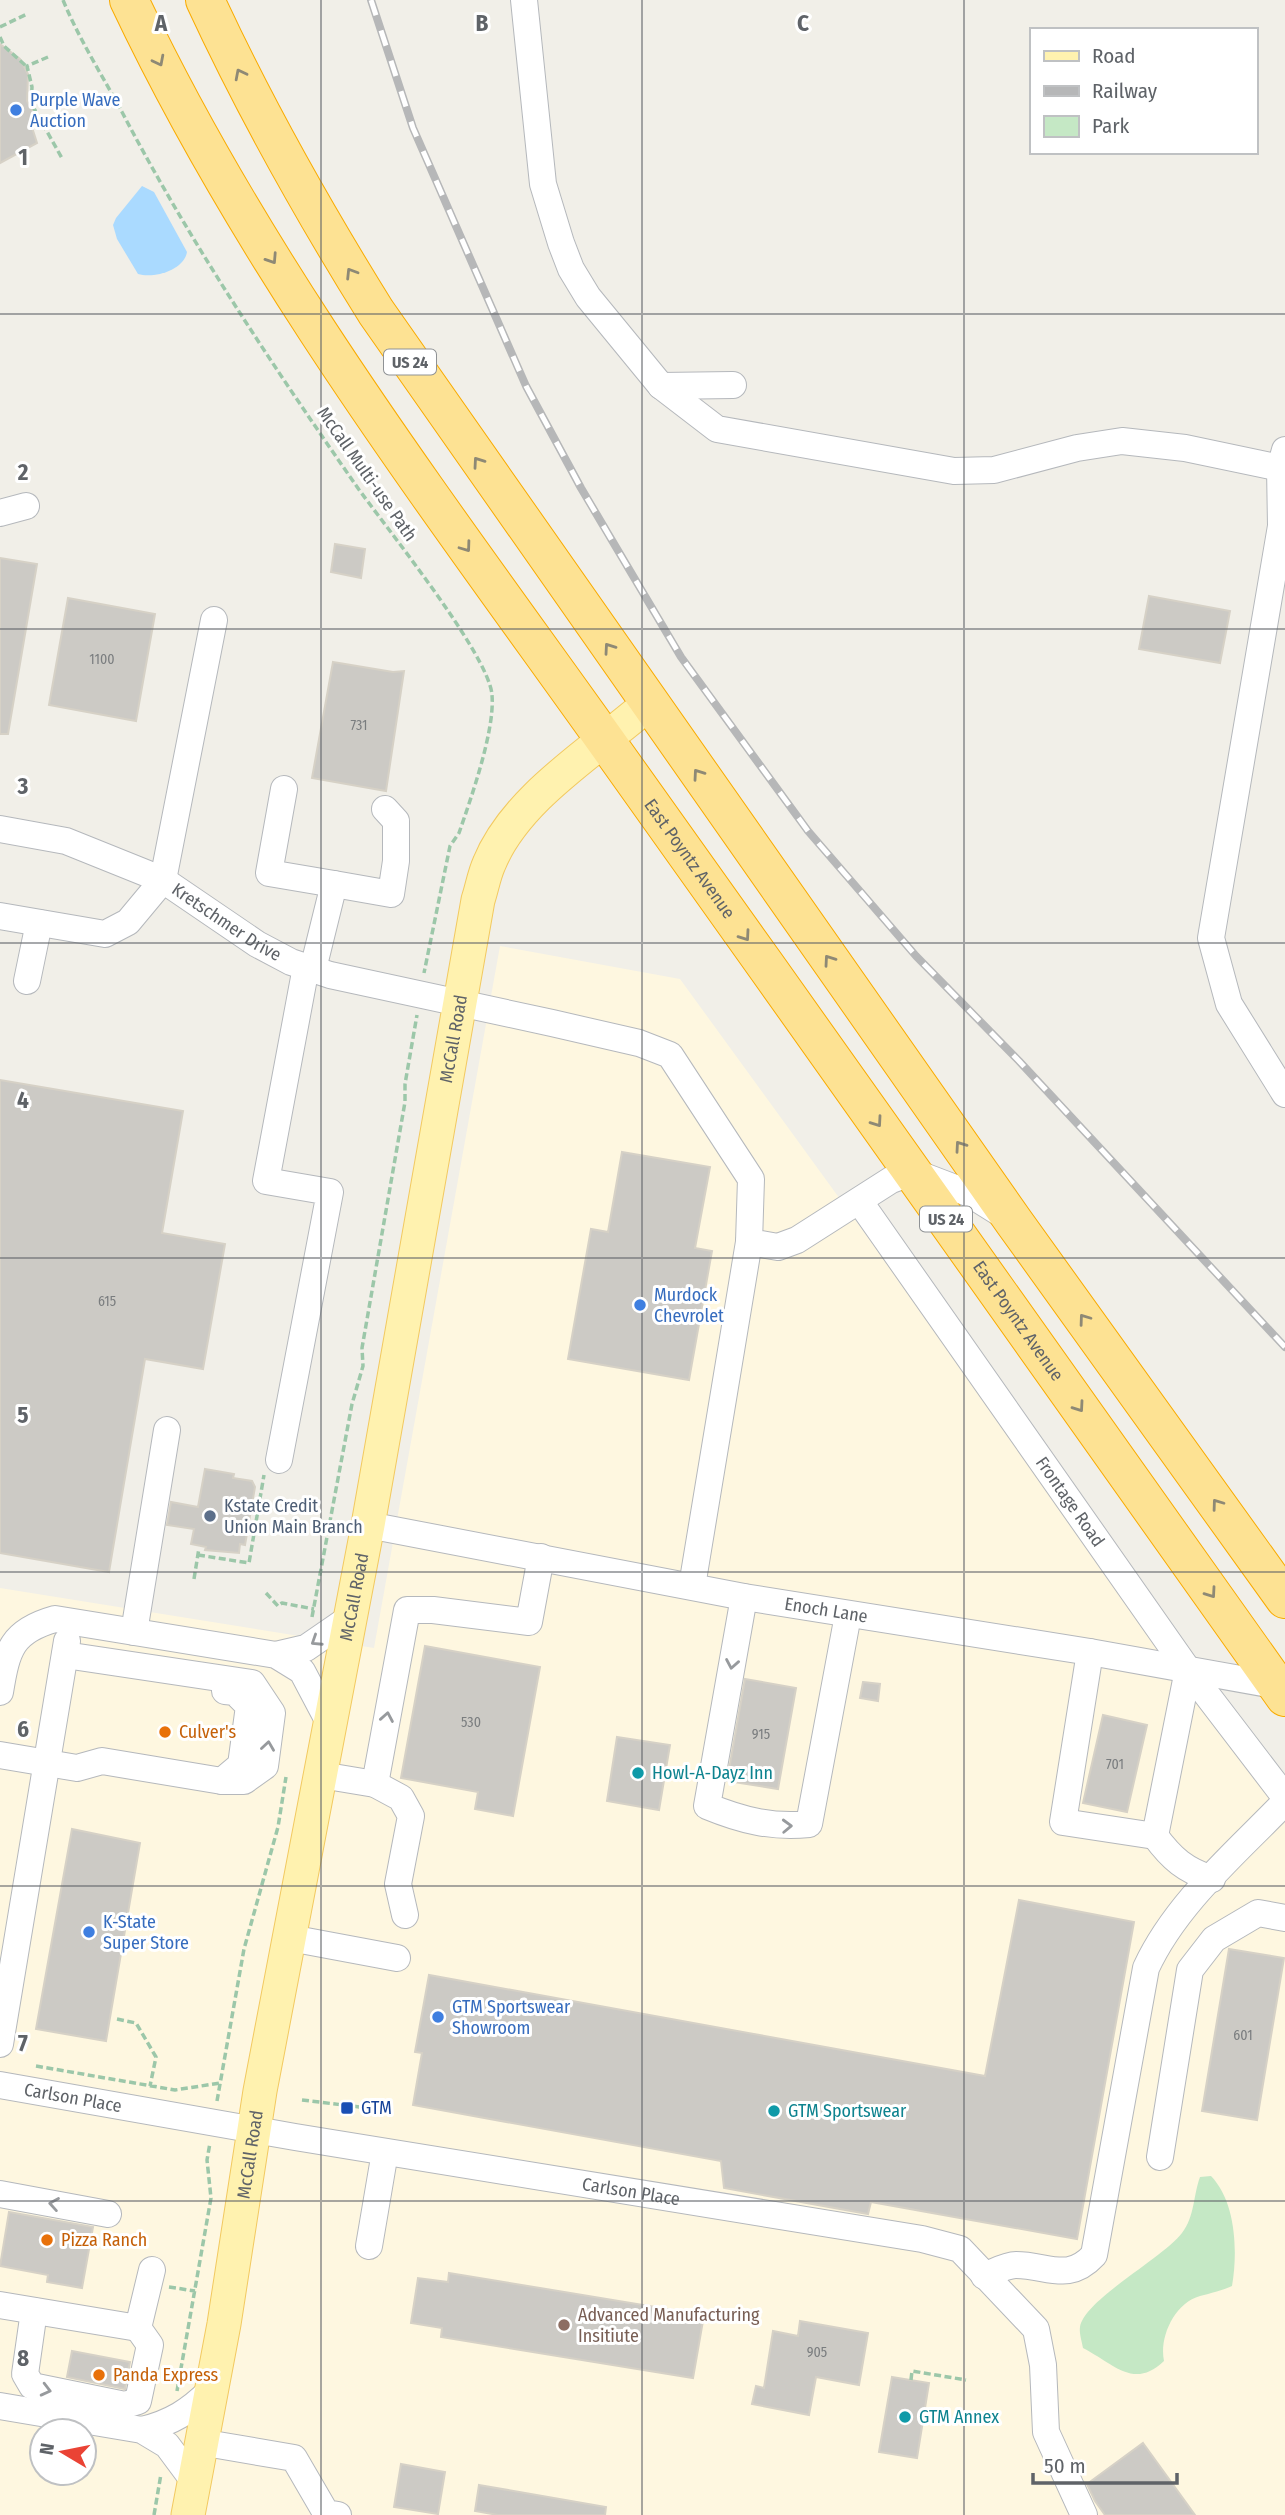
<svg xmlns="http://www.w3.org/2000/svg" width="1285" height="2515" font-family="'Fira Sans Condensed',sans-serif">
<rect width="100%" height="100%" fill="#f1efe8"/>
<path fill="#fef7e0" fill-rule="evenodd" d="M500 946 680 979 1285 1811V2515H0V1588L374 1648ZM42 2431H84V2473H42Z"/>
<path fill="#c5e8c5" d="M1211 2176C1236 2202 1238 2251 1232 2286 1221 2291 1211 2293 1200 2296 1174 2303 1159 2338 1164 2361 1134 2390 1114 2364 1083 2348 1082 2342 1079 2333 1080 2327 1084 2300 1163 2258 1182 2233 1195 2216 1193 2196 1200 2177Z"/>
<path fill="#aadaff" d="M142 186 154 192 187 252C184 270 154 279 138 274L117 239 113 225 116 218Z"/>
<path fill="#cccac5" stroke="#d6d1c6" stroke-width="2" d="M0 44 20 59 28 74 27 101 37 119 30 121 37 143 0 163Z
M335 544 365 549 361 578 331 572Z
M0 558 37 564 8 734H0Z
M1149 596 1230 611 1220 663 1139 649Z
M68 598 155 614 136 721 49 705Z
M333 662 393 672 404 671 386 791 312 778Z
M0 1080 183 1111 162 1233 225 1244 203 1369 145 1359 109 1572 0 1553Z
M622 1152 710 1167 695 1248 712 1251 689 1380 568 1359 591 1229 608 1232Z
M205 1469 234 1474 233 1478 252 1481 255 1487 245 1545 240 1544 239 1553 205 1550 206 1547 191 1544 194 1529 167 1525 171 1502 198 1507Z
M425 1646 540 1667 513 1816 475 1809 478 1792 401 1778Z
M745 1679 796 1688 778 1789 727 1781Z
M863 1682 880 1684 878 1701 860 1698Z
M1103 1715 1147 1725 1127 1812 1083 1803Z
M617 1737 670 1745 659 1810 607 1801Z
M72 1829 140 1843 106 2041 36 2029Z
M1019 1900 1134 1922 1077 2239 871 2202 868 2214 724 2188 721 2161 413 2105 422 2053 415 2052 429 1975 985 2076Z
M1229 1949 1284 1958 1257 2120 1202 2111Z
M9 2212 93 2227 82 2288 47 2282 48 2275 0 2266Z
M449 2273 704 2315 693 2378 441 2337 442 2328 411 2323 418 2278 448 2282Z
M800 2321 868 2333 859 2385 816 2377 809 2415 752 2404 756 2386 764 2388 773 2331 798 2336Z
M72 2351 130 2362 125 2389 67 2377Z
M892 2377 929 2383 917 2458 879 2452Z
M1143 2443 1195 2515H1105L1095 2501 1087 2484Z
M401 2464 445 2472 438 2514 394 2507Z
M479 2485 606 2507 605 2515H498L475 2511Z"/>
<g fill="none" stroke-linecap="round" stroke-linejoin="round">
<defs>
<g id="minor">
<path d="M524 0 543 184 561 243 571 269 588 297 661 386 733 385"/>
<path d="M661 386 717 429 954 471 994 470 1077 448 1122 441 1185 448 1285 469"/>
<path d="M1285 450 1280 468 1281 526 1211 938 1229 1004 1285 1094"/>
<path d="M0 513 26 506"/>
<path d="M284 789 269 873 334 884 313 969"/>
<path id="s1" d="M0 829 66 841 163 880 257 944 291 962 330 975 552 1023 639 1043 670 1055 751 1179 749 1242 692 1586"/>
<path d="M334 884 391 894 396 861V821L385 809"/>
<path d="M0 916 105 934 128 922 163 880 214 620"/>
<path d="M27 981 39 923"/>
<path id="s2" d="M860 1202 1188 1670 1285 1797"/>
<path d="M749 1242 778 1247 797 1240 891 1180 913 1172 968 1193 1000 1213"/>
<path d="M279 1460 330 1192 266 1181 306 967"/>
<path id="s3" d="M368 1525 744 1597 1090 1652 1285 1687"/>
<path d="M744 1597 707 1806C741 1820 772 1828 809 1824L848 1615"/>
<path d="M134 1632 167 1430"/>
<path d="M1090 1652 1063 1822 1155 1836 1188 1670"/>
<path d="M276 1655 306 1648 351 1617"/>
<path d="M0 1692C7 1649 12 1631 55 1619L276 1655 302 1671 330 1724"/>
<path d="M0 1755 77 1768 102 1761 222 1781H244L265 1766 272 1713 252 1683 65 1655"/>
<path d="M321 1775 375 1784 401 1798 411 1816 398 1884 405 1915"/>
<path d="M222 1781 241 1765 249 1706 235 1692 225 1691"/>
<path d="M375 1784 407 1610H433L529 1622 541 1557"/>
<path d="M1155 1836C1172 1859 1185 1870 1212 1879"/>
<path d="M290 1938 397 1958"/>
<path d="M0 2044 67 1641"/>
<path id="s4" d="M0 2085 295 2137 922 2239 960 2249 1036 2329 1043 2365 1046 2432 1084 2515"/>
<path d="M1160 2157 1190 1970 1214 1939 1258 1913 1285 1918"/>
<path d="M0 2194 108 2214"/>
<path d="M369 2246 385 2152"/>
<path d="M984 2276C994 2272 1006 2265 1016 2265 1048 2265 1068 2283 1094 2255L1146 1968C1176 1903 1236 1853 1285 1802"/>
<path d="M0 2305 138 2328 152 2270"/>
<path d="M34 2311 25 2374 32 2386 125 2405 138 2401 150 2345 138 2328"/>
<path d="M0 2406 142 2430 167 2445 193 2480"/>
<path d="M142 2430C171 2423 190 2411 210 2391"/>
<path d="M200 2442 294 2458 326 2513 338 2515"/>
</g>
<g id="major">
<path id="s5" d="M188 2515 224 2324 260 2091 368 1525 478 900C482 888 484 875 489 864 516 797 596 750 648 704"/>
</g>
<g id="highway">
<path id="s6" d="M129 0C257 271 442 511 615 754 839 1068 1062 1383 1285 1697"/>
<path d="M205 0C255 108 313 211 376 312L1014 1222 1285 1599"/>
</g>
</defs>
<use href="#minor" stroke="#b5b8bc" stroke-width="28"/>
<use href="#major" stroke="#f2c960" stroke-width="35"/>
<use href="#highway" stroke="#f9ab00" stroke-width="40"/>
<path stroke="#9cc7a9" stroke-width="3.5" stroke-dasharray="7 3.5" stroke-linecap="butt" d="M63 0C79 39 102 75 122 112 190 242 271 363 355 484 383 524 489 654 492 695 495 731 471 798 459 833L450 846 424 973
M0 27 27 14
M0 37 4 46 26 66
M48 57 27 66 32 87 31 103 63 160
M198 1555 249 1563 264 1475
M194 1579 199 1548
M266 1593 278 1606 282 1603 314 1609
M312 1617 352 1404 363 1366 362 1348 405 1102V1084L417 1015
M117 2019 136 2023 156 2057 150 2086
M36 2066 175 2090 220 2083
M302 2100 368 2108
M217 2101 244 1949 278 1827 286 1777
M169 2287 195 2291
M911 2380 912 2371 966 2380
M177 2391 211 2198 207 2160 210 2143
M154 2515 161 2474"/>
<use href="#minor" stroke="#fff" stroke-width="26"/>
<use href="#major" stroke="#fff2af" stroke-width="33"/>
<use href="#highway" stroke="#fde293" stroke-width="38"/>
<defs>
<path id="rail" d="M371 0 413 128 526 386 581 488 681 657 808 831 916 956 1019 1061 1285 1347"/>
</defs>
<use href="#rail" stroke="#b6b7b8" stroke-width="8"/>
<use href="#rail" stroke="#fff" stroke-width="5" stroke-dasharray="16" stroke-linecap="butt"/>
</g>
<defs><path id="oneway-chevron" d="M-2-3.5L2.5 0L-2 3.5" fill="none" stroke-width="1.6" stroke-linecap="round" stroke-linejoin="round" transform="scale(1.75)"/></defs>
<g stroke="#8e8975">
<use href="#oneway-chevron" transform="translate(159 61) rotate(63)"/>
<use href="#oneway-chevron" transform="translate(240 74) rotate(-117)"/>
<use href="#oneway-chevron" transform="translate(272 259) rotate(57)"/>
<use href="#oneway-chevron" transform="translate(351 273) rotate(-122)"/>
<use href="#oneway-chevron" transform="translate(478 462) rotate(-125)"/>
<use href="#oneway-chevron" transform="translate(466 547) rotate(54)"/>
<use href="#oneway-chevron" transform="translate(609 648) rotate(-125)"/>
<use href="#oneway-chevron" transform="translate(698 774) rotate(-125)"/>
<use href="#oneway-chevron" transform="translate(745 936) rotate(55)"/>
<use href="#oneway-chevron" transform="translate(829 960) rotate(-125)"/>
<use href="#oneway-chevron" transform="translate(877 1122) rotate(55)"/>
<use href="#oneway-chevron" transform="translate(960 1146) rotate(-125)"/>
<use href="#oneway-chevron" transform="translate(1084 1319) rotate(-126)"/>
<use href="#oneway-chevron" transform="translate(1079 1407) rotate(55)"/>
<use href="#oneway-chevron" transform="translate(1217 1504) rotate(-126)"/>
<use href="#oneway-chevron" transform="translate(1211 1593) rotate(55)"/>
</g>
<g stroke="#979a9d">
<use href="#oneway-chevron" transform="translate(316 1641) rotate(147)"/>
<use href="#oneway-chevron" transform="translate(732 1664) rotate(100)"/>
<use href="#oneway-chevron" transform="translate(387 1717) rotate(-80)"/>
<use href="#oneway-chevron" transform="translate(268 1746) rotate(-82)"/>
<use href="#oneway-chevron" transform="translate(787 1826) rotate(-2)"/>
<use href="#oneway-chevron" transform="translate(54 2204) rotate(-170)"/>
<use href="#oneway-chevron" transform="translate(46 2390) rotate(14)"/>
</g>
<path fill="none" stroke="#5f6368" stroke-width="2" stroke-opacity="0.55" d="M321 0V2515M642 0V2515M964 0V2515M0 314H1285M0 629H1285M0 943H1285M0 1258H1285M0 1572H1285M0 1886H1285M0 2201H1285"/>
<g fill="#3f7fe0" stroke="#fff" stroke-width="2.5">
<circle cx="16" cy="110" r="7"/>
<circle cx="640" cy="1305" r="7"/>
<circle cx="89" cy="1932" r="7"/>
<circle cx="438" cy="2017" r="7"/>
</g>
<circle fill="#5c6f8a" stroke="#fff" stroke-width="2.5" cx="210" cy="1516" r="7"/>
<g fill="#e8710a" stroke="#fff" stroke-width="2.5">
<circle cx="165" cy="1732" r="7"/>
<circle cx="47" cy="2240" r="7"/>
<circle cx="99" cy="2375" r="7"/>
</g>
<g fill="#0f9aa8" stroke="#fff" stroke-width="2.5">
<circle cx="638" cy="1773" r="7"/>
<circle cx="774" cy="2111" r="7"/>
<circle cx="905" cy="2417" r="7"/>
</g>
<rect fill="#1a4fb4" stroke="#fff" stroke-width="2.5" x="340" y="2101" width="14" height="14" rx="3.5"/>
<circle fill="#8d6e63" stroke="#fff" stroke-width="2.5" cx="564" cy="2325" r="7"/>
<g text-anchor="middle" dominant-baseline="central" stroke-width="6" stroke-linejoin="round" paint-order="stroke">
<g font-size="14" fill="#7a7d7f">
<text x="102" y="659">1100</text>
<text x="359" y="725">731</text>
<text x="107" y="1301">615</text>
<text x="471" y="1722">530</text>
<text x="761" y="1734">915</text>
<text x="1115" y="1764">701</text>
<text x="1243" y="2035">601</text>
<text x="817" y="2352">905</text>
</g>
<g fill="#fff" stroke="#8f9295" stroke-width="2">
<rect x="384" y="349.5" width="52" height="25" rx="5"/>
<rect x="920" y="1206.5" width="52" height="25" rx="5"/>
</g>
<g font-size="16" font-weight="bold" fill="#5f6368">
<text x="410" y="362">US 24</text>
<text x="946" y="1219">US 24</text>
</g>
<g font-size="18" fill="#366cbe" stroke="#fff" text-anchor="start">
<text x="30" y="100">Purple Wave<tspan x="30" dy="21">Auction</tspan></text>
<text x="654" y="1295">Murdock<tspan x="654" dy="21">Chevrolet</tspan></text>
<text x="103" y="1922">K-State<tspan x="103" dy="21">Super Store</tspan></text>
<text x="452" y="2007">GTM Sportswear<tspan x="452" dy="21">Showroom</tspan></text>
</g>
<g font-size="18" fill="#5f6368" stroke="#fff">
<text transform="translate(367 474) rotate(55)">McCall Multi-use Path</text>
<text stroke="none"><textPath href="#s6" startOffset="1027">East Poyntz Avenue</textPath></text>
<text stroke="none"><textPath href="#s1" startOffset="248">Kretschmer Drive</textPath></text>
<text stroke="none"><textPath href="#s5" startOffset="1500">McCall Road</textPath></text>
<text stroke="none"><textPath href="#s6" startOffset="1594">East Poyntz Avenue</textPath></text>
<text stroke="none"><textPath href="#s2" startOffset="366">Frontage Road</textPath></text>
<text stroke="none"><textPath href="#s5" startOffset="933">McCall Road</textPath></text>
<text stroke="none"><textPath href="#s3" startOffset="466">Enoch Lane</textPath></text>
<text stroke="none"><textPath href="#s4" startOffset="74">Carlson Place</textPath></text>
<text stroke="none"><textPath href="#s5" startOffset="366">McCall Road</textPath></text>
<text stroke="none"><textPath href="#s4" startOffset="640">Carlson Place</textPath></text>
</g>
<g font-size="18" fill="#4e5e75" stroke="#fff" text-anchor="start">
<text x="224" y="1506">Kstate Credit<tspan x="224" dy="21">Union Main Branch</tspan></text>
</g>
<g font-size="18" fill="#c56008" stroke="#fff" text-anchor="start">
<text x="179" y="1732">Culver's</text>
<text x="61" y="2240">Pizza Ranch</text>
<text x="113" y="2375">Panda Express</text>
</g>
<g font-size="18" fill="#0d838f" stroke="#fff" text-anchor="start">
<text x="652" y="1773">Howl-A-Dayz Inn</text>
<text x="788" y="2111">GTM Sportswear</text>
<text x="919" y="2417">GTM Annex</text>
</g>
<g font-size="18" fill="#164399" stroke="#fff" text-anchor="start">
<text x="361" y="2108">GTM</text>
</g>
<g font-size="18" fill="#785e54" stroke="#fff" text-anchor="start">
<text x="578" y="2315">Advanced Manufacturing<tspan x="578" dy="21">Insitiute</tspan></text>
</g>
</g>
<g font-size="23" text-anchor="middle" font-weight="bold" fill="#5f6368" stroke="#fff" stroke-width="6" stroke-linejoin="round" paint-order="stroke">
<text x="161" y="31">A</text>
<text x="482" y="31">B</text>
<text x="803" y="31">C</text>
<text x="23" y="165">1</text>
<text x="23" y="480">2</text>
<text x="23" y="794">3</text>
<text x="23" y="1108">4</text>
<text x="23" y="1423">5</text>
<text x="23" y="1737">6</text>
<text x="23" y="2051">7</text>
<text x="23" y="2366">8</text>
</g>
<rect x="1030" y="28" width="228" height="126" fill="#ffffff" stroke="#bfc1c3" stroke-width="2"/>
<rect x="1044" y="51" width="35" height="10" fill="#fff2af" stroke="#bfc1c3" stroke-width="2"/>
<text x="1092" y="63" font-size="21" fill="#5f6368">Road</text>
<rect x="1044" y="86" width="35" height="10" fill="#b6b7b8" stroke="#bfc1c3" stroke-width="2"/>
<text x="1092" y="98" font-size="21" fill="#5f6368">Railway</text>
<rect x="1044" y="116" width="35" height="21" fill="#c5e8c5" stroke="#bfc1c3" stroke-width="2"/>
<text x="1092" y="133" font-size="21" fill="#5f6368">Park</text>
<g transform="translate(63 2452) rotate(280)"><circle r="33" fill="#ffffff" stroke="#bfc1c3" stroke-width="2"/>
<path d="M0-5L12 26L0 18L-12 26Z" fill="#ea4335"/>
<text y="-10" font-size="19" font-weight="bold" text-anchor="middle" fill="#5f6368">N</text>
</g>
<path d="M1033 2473v10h144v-10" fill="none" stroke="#5f6368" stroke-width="3.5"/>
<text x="1044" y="2473" font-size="21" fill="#5f6368" stroke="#ffffff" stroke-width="5" paint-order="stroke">50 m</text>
</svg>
